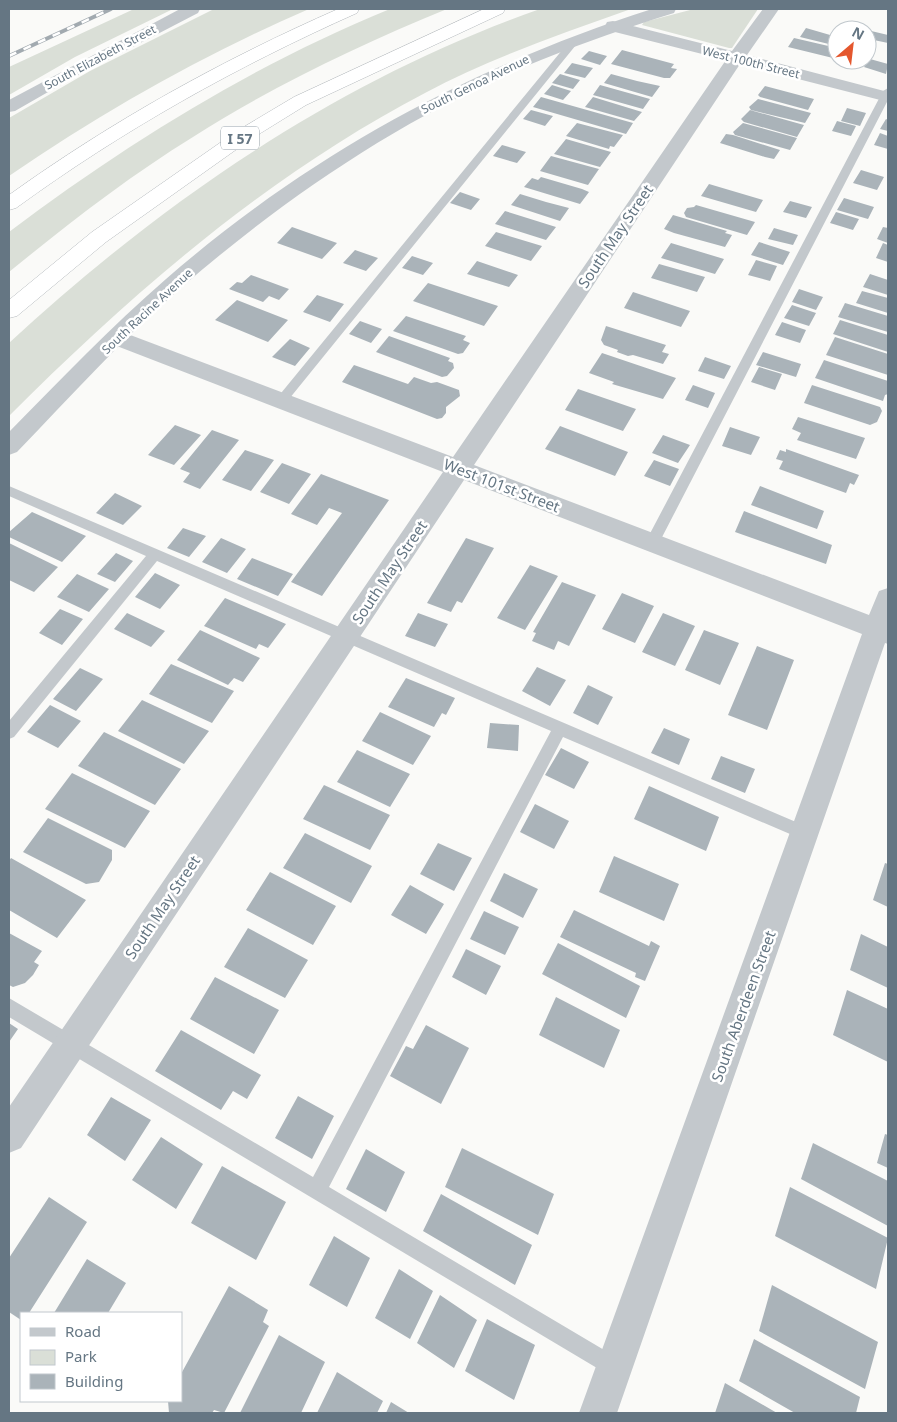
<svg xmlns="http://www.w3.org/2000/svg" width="897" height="1422" font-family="'Noto Sans',sans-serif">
<rect width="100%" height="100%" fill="#fafaf8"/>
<path fill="#dadfd7" d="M134 9H173L75 57 9 95V67Z
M214 9H309C203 55 104 111 9 176V118L90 71Z
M390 9H447C359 45 273 86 193 137 128 177 68 224 9 272V232C127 143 253 65 390 9Z
M540 9H631C561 34 490 58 425 93 268 175 133 292 9 416V343C165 199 339 80 540 9Z
M694 9H758L732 48H729L642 25 644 22Z"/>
<path fill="#aab3b9" d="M842 24 865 29V30H839Z
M806 28 837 37V46L800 37Z
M867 30 888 35V43L869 39 867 43Z
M794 38 837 48V59L788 47Z
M622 50 674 64 671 68 677 69 670 78H664L611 64Z
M589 51 607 56 600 65 581 59Z
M870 59 888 64 886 74 864 67Z
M572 63 593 68 585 78 564 73Z
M560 74 580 80 573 89 552 83Z
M611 74 637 81 660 86 652 97 604 83Z
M552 85 571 91 563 100 544 94Z
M600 85 650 99 643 109 593 95Z
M765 86 814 99 808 110 760 97 758 95Z
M541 97 633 123 626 134 533 107Z
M593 97 642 112 634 121 585 107Z
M758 99 811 113 805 123 751 110 749 107Z
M847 108 866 113 860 126 841 121Z
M531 110 553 116 545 126 523 119Z
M750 110 804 125 797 137 744 122 741 119Z
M886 119 888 120V131L880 129Z
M837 121 856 126 851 136 832 131Z
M577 123 623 135 614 147 610 146 609 149 566 136Z
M743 123 797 138 790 150 735 135 733 132Z
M880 133 888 136V149L874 145Z
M726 134 733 135 780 150 774 159 765 157 720 143Z
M566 139 611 152 600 167 554 154Z
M502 145 526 152 517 163 493 156Z
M551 156 599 169 588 185 540 171Z
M861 170 884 177 877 190 853 183Z
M541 177 582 189 589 192 580 204 524 187 532 178 538 180Z
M709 184 763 200 756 212 701 196Z
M460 192 480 199 471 210 450 203Z
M520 194 546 202 569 208 560 221 511 205Z
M844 198 874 207 868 219 837 210Z
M790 201 812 207 806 218 783 212Z
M696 205 755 222 747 235 686 217 684 213 687 208 694 207Z
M505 211 556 227 546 240 495 224Z
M836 212 859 219 853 230 830 223Z
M673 215 727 231 725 233 732 235 725 247 674 233 664 229Z
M292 227 337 243 322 259 277 243Z
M883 227 888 228V243L877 239Z
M774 228 798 235 793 245 768 239Z
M496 232 542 246 531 261 485 246Z
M759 242 790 252 783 265 751 255Z
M671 243 724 259 715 274 661 258Z
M883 243 888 245V262L876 258Z
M355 250 378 258 366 271 343 263Z
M412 256 433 263 423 275 402 268Z
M756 260 777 266 770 281 748 275Z
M477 261 518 275 509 287 467 274Z
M659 264 705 277 697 292 651 278Z
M870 274 888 280V295L863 287Z
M251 275 289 289 279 300 269 296 263 302 229 289 237 282 242 283Z
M428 283 498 306 484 326 413 301Z
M799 289 823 297 816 310 792 302Z
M862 291 888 298V313L856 303Z
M633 292 690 311 681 327 624 308Z
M317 295 344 304 330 322 303 312Z
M237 300 288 320 268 342 215 320Z
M845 303 888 316V332L838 317Z
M792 305 816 313 809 326 784 318Z
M406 316 466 336 463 340 470 343 463 353 458 354 393 331Z
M840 320 888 335V352L833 334Z
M360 321 382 329 371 343 349 334Z
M782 322 806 330 800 343 775 335Z
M606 326 666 345 662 352 669 354 663 364 633 355 628 356 617 352 618 350 604 345 601 340Z
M389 336 450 358 448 361 453 363 454 368 447 376 442 377 376 352Z
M835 337 888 354V375L826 355Z
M290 339 310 348 295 366 272 357Z
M763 352 801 364 796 377 756 365Z
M602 353 676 378 663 399 612 384 614 382 589 373Z
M705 357 731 366 724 379 698 371Z
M824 360 888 381V394L885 395 883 401 815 378Z
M354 365 408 384 414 377 431 383 437 382 459 390 460 396 446 407V413L442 418 437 419 342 382Z
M759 367 782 374 775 390 751 382Z
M693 385 715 393 708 408 685 400Z
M812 385 880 407 882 411 877 422 870 425 804 403Z
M578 389 636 409 623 431 565 410Z
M798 417 865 438 856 459 797 440 801 433 792 429Z
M175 425 201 435 174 465 148 455Z
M560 426 628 452 615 476 545 449Z
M730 427 760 437 751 455 722 446Z
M212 430 239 440 200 489 183 482 190 473 180 469Z
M663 435 690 445 678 463 652 453Z
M786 449 859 475 854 485 850 483 846 493 779 469 783 461 776 459 780 450 786 452Z
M245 450 274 460 251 491 222 480Z
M654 460 679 469 670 486 644 476Z
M282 463 311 474 289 504 260 492Z
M321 474 389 500 322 596 291 582 342 513 329 508 317 525 291 514Z
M760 486 824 511 817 529 751 505Z
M115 493 142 506 123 525 96 513Z
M744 511 832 545 826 564 735 532Z
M32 512 86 536 62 562 9 537V532Z
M183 528 206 536 189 557 167 548Z
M221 538 246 549 227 573 202 562Z
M466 538 494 548 462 603 457 601 451 612 427 603Z
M9 543 58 567 34 592 9 580Z
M116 553 133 561 115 582 97 574Z
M252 558 293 574 278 596 237 579Z
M530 565 558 576 525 630 497 618Z
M155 573 180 585 160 609 135 597Z
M77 574 109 589 89 612 57 597Z
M562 582 596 595 569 646 558 641 554 650 532 641 536 633 533 632Z
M622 593 654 606 635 643 602 629Z
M225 598 286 624 268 648 259 644 256 649 204 626Z
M60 609 83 619 62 645 39 633Z
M127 613 165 631 151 647 114 629Z
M418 613 448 624 435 647 405 636Z
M663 613 695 626 675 666 642 652Z
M200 630 260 658 243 682 234 678 228 685 177 660Z
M704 630 739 643 720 685 685 670Z
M757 646 794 660 767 730 728 715Z
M171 664 234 691 212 723 149 694Z
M537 667 566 680 550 706 522 691Z
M80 668 103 679 76 711 53 699Z
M406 678 455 698 446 715 442 713 434 727 388 707Z
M588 685 613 697 598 725 573 713Z
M142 700 209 731 184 764 118 731Z
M50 705 81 721 58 748 27 732Z
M380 712 431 736 413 765 362 741Z
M490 723 519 725 518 751 487 748Z
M664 728 690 739 679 765 651 753Z
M104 732 181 769 155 805 78 766Z
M561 748 589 762 574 789 545 775Z
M357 750 410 774 390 807 337 782Z
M721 756 755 769 745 793 711 779Z
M72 773 150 811 125 848 45 809Z
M324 785 390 815 370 850 303 819Z
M649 786 719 817 706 851 634 819Z
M535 804 569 821 554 849 520 832Z
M48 818 112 850V860L99 882 86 884 23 852Z
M305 833 372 866 351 903 283 868Z
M438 843 472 858 454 891 420 874Z
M614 856 679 884 664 921 599 892Z
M11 858 86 900 57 938 9 910V861Z
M885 863 888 864V907L873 900Z
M270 872 336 906 313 945 246 910Z
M504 873 538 889 523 918 490 901Z
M410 885 444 904 426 934 391 915Z
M574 910 649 946 651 941 660 946 645 981 635 977 636 973 560 937Z
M484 911 519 927 505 955 470 939Z
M248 928 308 960 285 998 224 967Z
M9 933 42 951 34 962 39 965 33 975 25 983 13 987 9 985Z
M861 934 888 947V988L850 970Z
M558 943 640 986 626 1018 542 974Z
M466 949 501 966 486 995 452 977Z
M215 977 279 1010 254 1054 190 1019Z
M847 990 888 1009V1062L833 1035Z
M556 997 620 1030 604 1068 539 1035Z
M9 1023 18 1029 9 1042Z
M426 1025 469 1048 441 1104 390 1076 406 1046 413 1049Z
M181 1030 261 1075 247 1099 233 1091 221 1110 155 1071Z
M298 1096 334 1116 312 1159 275 1138Z
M111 1097 151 1120 125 1161 87 1135Z
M885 1134 888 1135V1168L877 1163Z
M161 1137 203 1164 176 1209 132 1180Z
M813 1143 888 1181V1226L801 1179Z
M462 1148 554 1194 538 1235 445 1187Z
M366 1149 405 1172 386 1212 346 1189Z
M222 1166 286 1202 256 1260 191 1223Z
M790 1187 888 1238 876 1289 775 1236Z
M441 1194 532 1245 515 1285 423 1231Z
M49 1197 87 1222 29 1313H21V1320L9 1312V1258Z
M334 1236 370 1258 347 1307 309 1285Z
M87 1259 126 1283 108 1313H54Z
M399 1269 433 1291 410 1339 375 1318Z
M772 1285 878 1342 865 1389 759 1331Z
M229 1286 268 1310 263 1322 269 1326 224 1413 214 1410 212 1413H169L168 1401H181V1374Z
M440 1295 477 1320 454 1368 417 1343Z
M487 1319 535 1345 514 1400 465 1371Z
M279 1335 325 1362 301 1413H240Z
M754 1339 860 1397 856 1413H795L739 1381Z
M337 1372 383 1401 377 1413H317Z
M725 1383 777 1413H715Z
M391 1402 409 1413H386Z"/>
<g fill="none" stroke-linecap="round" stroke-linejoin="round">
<defs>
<path id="motorway" d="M338 9H359L357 13C236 67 123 130 16 208L9 210V195C112 121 222 60 338 9Z
M484 9H505L503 13 306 105 251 139 106 242 17 316 9 318V300L92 232 237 131 294 97Z"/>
</defs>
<use href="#motorway" stroke="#b4b9bd" stroke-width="1"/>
<path fill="#c3c8cc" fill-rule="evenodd" d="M572 38 580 40 285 404H277L275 401 277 398Z
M888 88V100L659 543 652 548 647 547 645 543 883 91Z
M9 486 810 828 812 833 810 838 804 840 563 737 329 1187 621 1360 624 1367 621 1374 614 1377 607 1374 9 1017V998L313 1177 551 731 157 561 14 737 9 739V721L146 556 9 496Z"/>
<path fill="#c3c8cc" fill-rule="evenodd" d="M763 9H779L747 55 888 92V102L740 64 474 465 869 615 879 591 888 588V644L885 643 617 1413H579L862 634 464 480 21 1148 9 1153V1107L443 472 109 343 106 338 109 333 117 331 125 333 453 457 726 60 607 30 605 26 607 22 613 21 732 51Z"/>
<path fill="#c3c8cc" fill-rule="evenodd" d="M180 9H200L198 13 69 80 15 111 9 112V100Z
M652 9H676L674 13C629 27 585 42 541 60 410 113 289 194 182 287 123 338 71 396 17 452L9 455V432C60 380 111 327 166 279 310 154 471 67 652 9Z"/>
<use href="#motorway" fill="#fff" fill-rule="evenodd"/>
<defs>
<path id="rail" d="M9 56 111 9"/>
</defs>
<use href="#rail" stroke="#a2aab0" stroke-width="4"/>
<use href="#rail" stroke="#fff" stroke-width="2.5" stroke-dasharray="8" stroke-linecap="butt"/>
</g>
<g text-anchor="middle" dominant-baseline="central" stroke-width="5" stroke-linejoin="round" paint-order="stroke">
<g font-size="12" fill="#657683" stroke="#fff">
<text transform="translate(100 57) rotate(-28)">South Elizabeth Street</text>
<text transform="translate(751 62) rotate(14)">West 100th Street</text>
<text transform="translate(475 84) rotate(-26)">South Genoa Avenue</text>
<text transform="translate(147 311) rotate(-43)">South Racine Avenue</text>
</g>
<rect fill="#fff" stroke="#939fa8" stroke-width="1" x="221" y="126.5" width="38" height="23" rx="4"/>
<g font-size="14" font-weight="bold" fill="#657683">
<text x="240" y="138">I 57</text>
</g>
<g font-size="15" fill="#657683" stroke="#fff">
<text transform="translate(615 236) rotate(-56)">South May Street</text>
<text transform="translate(502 485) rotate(21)">West 101st Street</text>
<text transform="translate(389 572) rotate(-56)">South May Street</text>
<text transform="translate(162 907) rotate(-56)">South May Street</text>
<text transform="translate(743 1006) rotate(-70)">South Aberdeen Street</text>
</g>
</g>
<rect width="897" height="1422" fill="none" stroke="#657683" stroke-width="20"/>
<rect x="20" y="1312" width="162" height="90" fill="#ffffff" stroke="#c1c8cd"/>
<rect x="30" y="1328" width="25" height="8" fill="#c3c8cc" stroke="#c1c8cd"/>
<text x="65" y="1337" font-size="15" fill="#657683">Road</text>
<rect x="30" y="1350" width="25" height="15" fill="#dadfd7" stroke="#c1c8cd"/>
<text x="65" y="1362" font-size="15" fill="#657683">Park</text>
<rect x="30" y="1374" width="25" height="15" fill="#aab3b9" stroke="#c1c8cd"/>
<text x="65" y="1387" font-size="15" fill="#657683">Building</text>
<g transform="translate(852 45) rotate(28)"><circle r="24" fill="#ffffff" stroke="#c1c8cd"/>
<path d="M0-4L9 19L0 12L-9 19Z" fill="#e4572e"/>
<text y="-8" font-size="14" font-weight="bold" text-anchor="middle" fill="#657683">N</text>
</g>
</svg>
